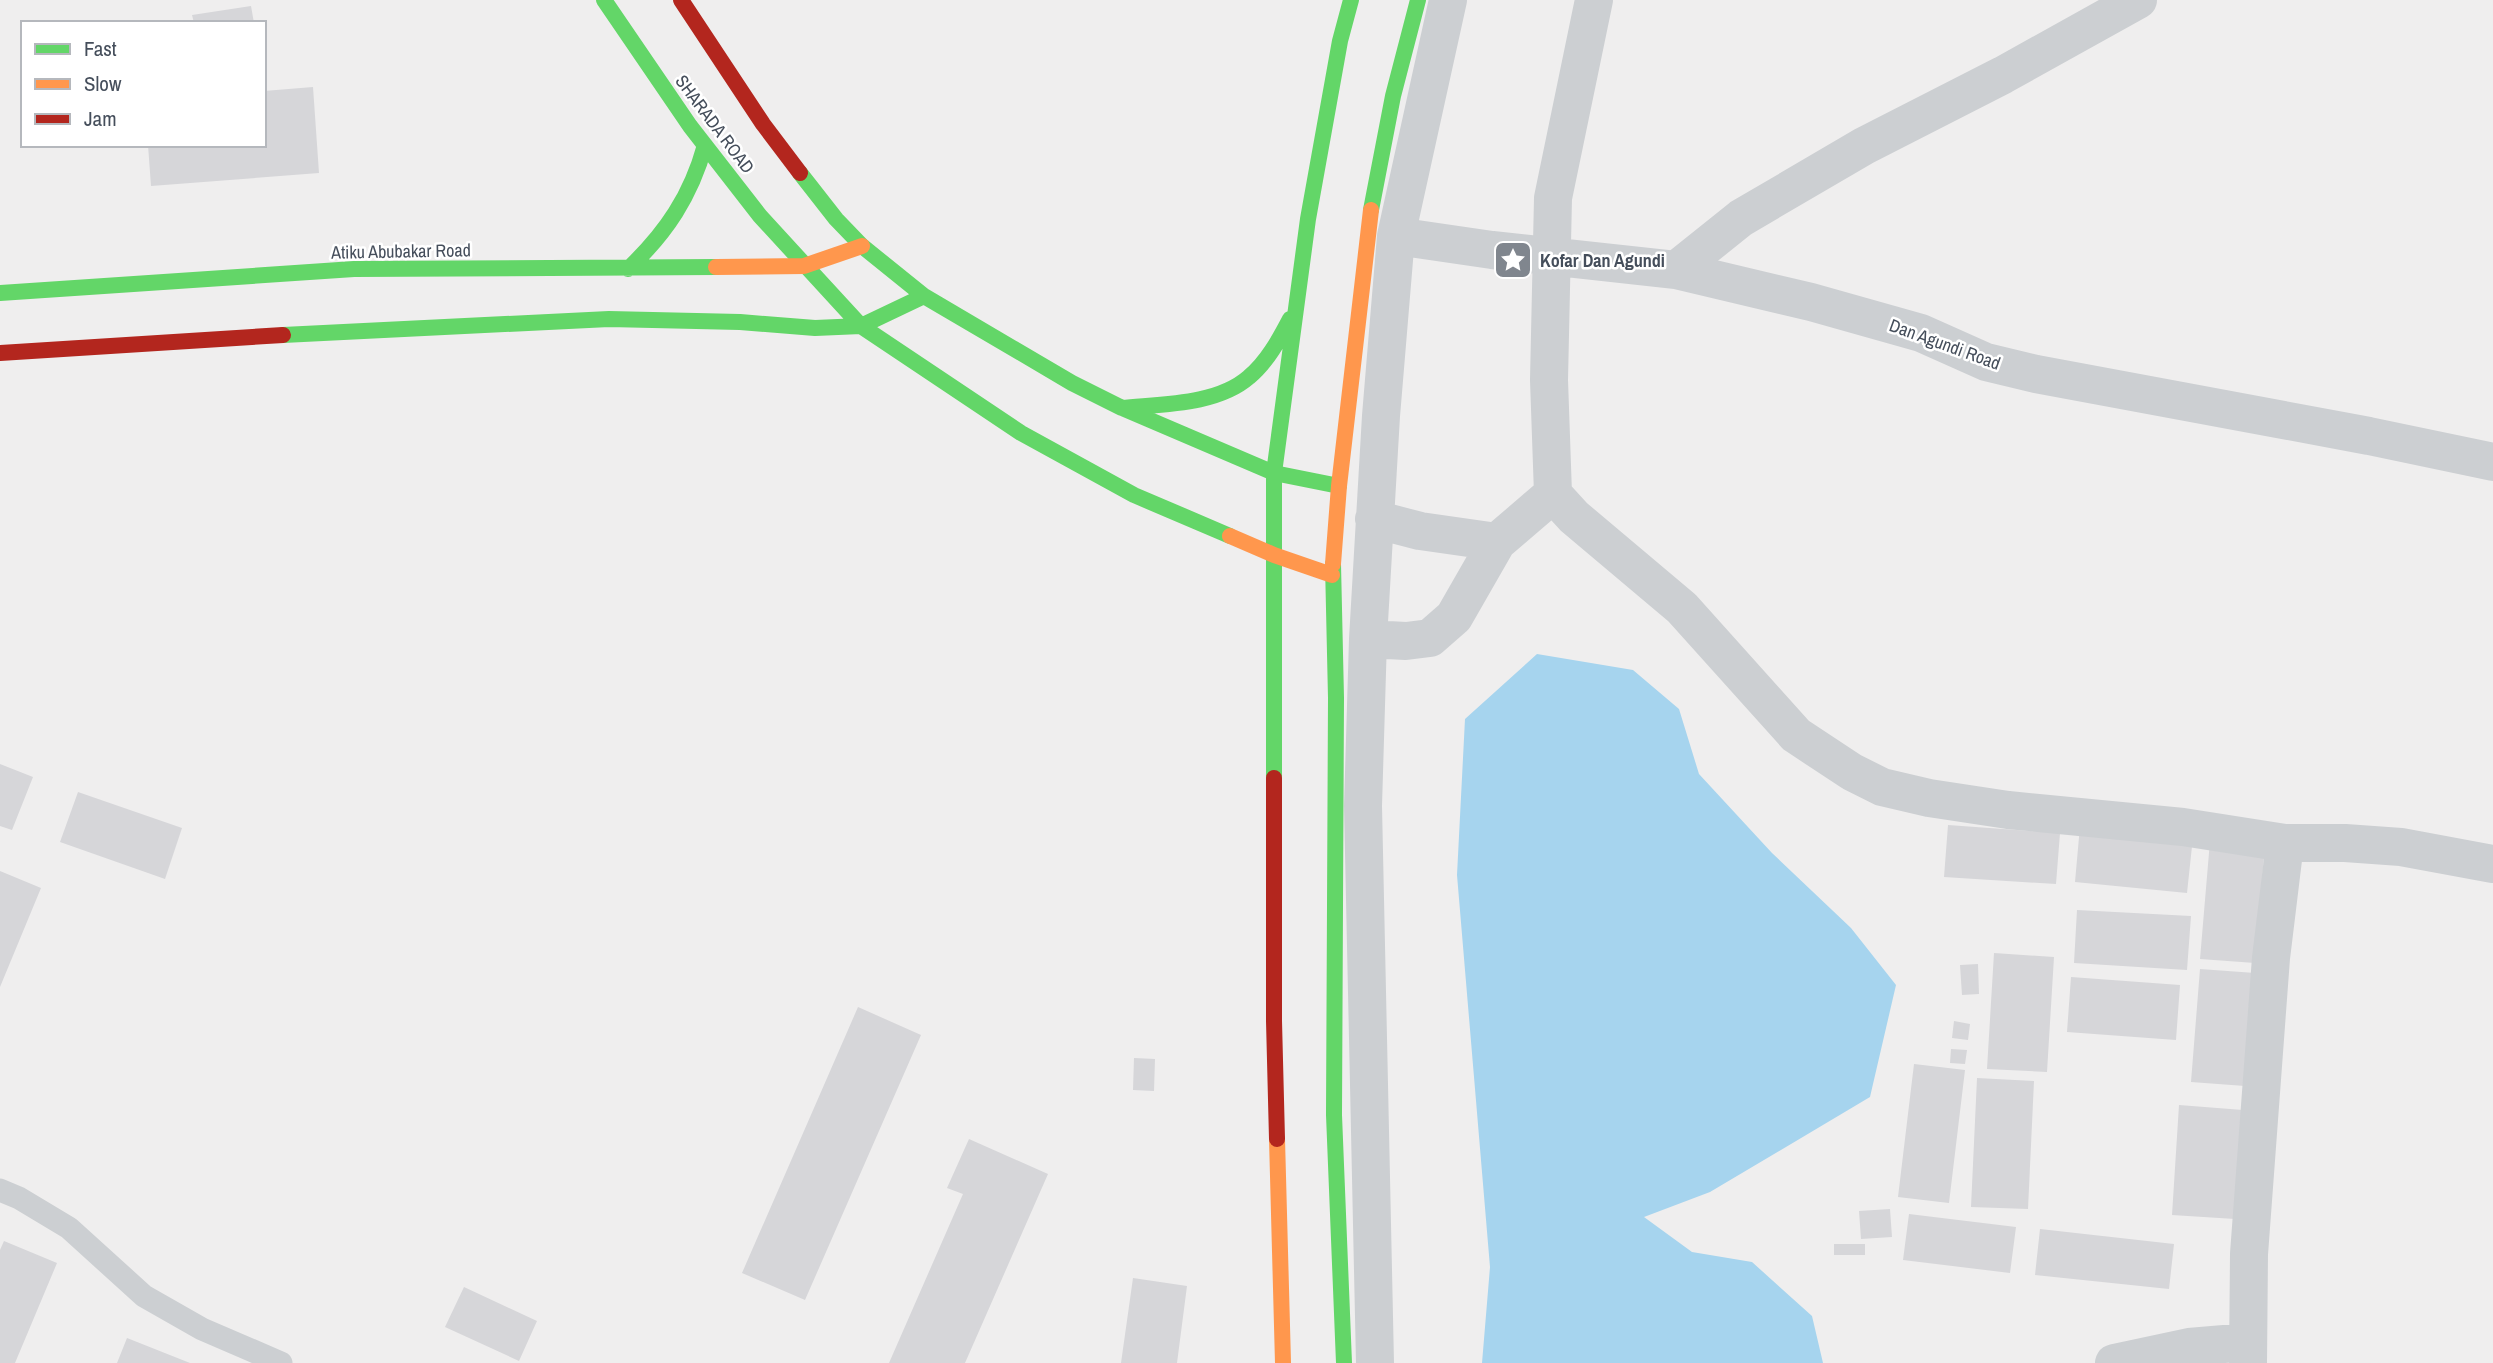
<svg xmlns="http://www.w3.org/2000/svg" width="2493" height="1363" font-family="'Archivo Narrow',sans-serif">
<rect width="100%" height="100%" fill="#efeeee"/>
<path fill="#a6d4ee" d="M1537 654 1633 670 1679 709 1699 774 1772 853 1851 928 1896 985 1870 1097 1710 1192 1644 1217 1692 1252 1752 1262 1812 1316 1823 1363H1482L1490 1267 1457 875 1465 719Z"/>
<path fill="#d6d6d9" d="M251 6 254 23H194L192 15Z
M313 87 319 173 151 186 148 145H264V91Z
M0 764 33 777 12 830 0 826Z
M78 792 182 828 165 879 60 842Z
M1948 825 2060 833 2056 884 1944 877Z
M2080 826 2193 837 2187 893 2075 882Z
M2210 841 2265 846 2255 963 2200 959Z
M0 871 41 888 0 987Z
M2077 910 2191 916 2187 970 2074 963Z
M1994 953 2054 957 2047 1072 1987 1069Z
M1978 964 1979 994 1962 995 1960 965Z
M2200 969 2255 973 2245 1086 2191 1082Z
M2071 977 2180 985 2176 1040 2067 1032Z
M858 1007 921 1035 805 1300 742 1273Z
M1954 1021 1970 1024 1968 1040 1952 1038Z
M1951 1049 1967 1050 1965 1064 1950 1063Z
M1134 1058 1155 1059 1154 1091 1133 1090Z
M1914 1064 1965 1070 1949 1203 1898 1197Z
M1977 1078 2034 1081 2028 1209 1971 1207Z
M2179 1105 2243 1110 2235 1219 2172 1215Z
M969 1139 1048 1174 965 1363H889L963 1194 947 1188Z
M1890 1209 1892 1237 1861 1239 1859 1211Z
M1909 1214 2016 1227 2010 1273 1903 1260Z
M2040 1229 2174 1244 2169 1289 2035 1275Z
M4 1241 57 1263 15 1363H0V1250Z
M1834 1244H1865V1255H1834Z
M1133 1278 1187 1286 1177 1363H1121Z
M464 1287 537 1321 519 1361 445 1327Z
M127 1338 190 1363H117Z"/>
<g fill="none" stroke-linecap="round" stroke-linejoin="round">
<path stroke="#cccfd2" stroke-width="23" d="M0 1190 19 1198 69 1228 144 1296 202 1329 281 1363"/>
<path stroke="#cccfd2" stroke-width="38" d="M1594 0 1553 198 1549 380 1553 494 1574 517 1682 608 1796 735 1852 772 1882 787 1929 798 2008 810 2183 827 2285 843H2345L2401 847 2493 864
M1396 236 1492 250 1676 270 1811 302 1921 333 1986 362 2036 374 2369 436 2493 462
M1676 270 1741 218 1864 146 2003 75 2138 0
M1374 519 1420 531 1497 542
M1368 639 1406 641 1430 638 1454 617 1497 542 1553 494
M1375 1363 1363 806 1368 639 1381 416 1396 236 1448 0
M2114 1363 2189 1347 2248 1342
M2248 1363 2249 1254 2271 958 2285 843"/>
<path stroke="#63d668" stroke-width="16" d="M604 0 690 126 760 216 861 326 1021 433 1134 495 1230 536
M800 173 836 219 862 246 924 296 1072 383 1122 408 1274 473 1339 486
M1371 210 1393 96 1418 0
M628 269C666 233 691 196 705 145
M0 293 354 269 716 267
M283 335 609 319 740 322 815 328 861 326 924 296
M1122 408C1162 404 1217 405 1249 377 1267 362 1279 340 1290 319
M1333 564 1336 698 1334 1115 1344 1363
M1274 778V473L1308 219 1340 41 1351 0"/>
<path stroke="#ff974d" stroke-width="16" d="M716 267 804 266 862 246
M1230 536 1274 555 1332 575
M1333 564 1339 486 1371 210
M1277 1139 1283 1363"/>
<path stroke="#b3261e" stroke-width="16" d="M681 0 763 124 800 173
M0 353 283 335
M1274 778V1021L1277 1139"/>
</g>
<defs>
<symbol id="sight-square" viewBox="-11 -11 22 22"><rect x="-9" y="-9" width="18" height="18" rx="4" fill="#80868e" stroke="#fff"/><path d="M0-6L1.8-2.2L6-1.7L2.9 1.2L3.7 5.4L0 3.3L-3.7 5.4L-2.9 1.2L-6-1.7L-1.8-2.2Z" fill="#fff"/></symbol>
</defs>
<g fill-rule="evenodd">
<use href="#sight-square" x="1491" y="238" width="44" height="44"/>
</g>
<g text-anchor="middle" dominant-baseline="central" stroke-width="5" stroke-linejoin="round" paint-order="stroke">
<g font-size="18" fill="#454e5b" stroke="#fff">
<text transform="translate(715 124) rotate(53)">SHARADA ROAD</text>
<text transform="translate(401 251) rotate(-1)">Atiku Abubakar Road</text>
<text transform="translate(1945 344) rotate(20)">Dan Agundi Road</text>
</g>
<g font-size="18" font-weight="bold" fill="#454e5b" stroke="#fff" text-anchor="start">
<text x="1540" y="260">Kofar Dan Agundi</text>
</g>
</g>
<rect x="21" y="21" width="245" height="126" fill="#ffffff" stroke="#b5b8bd" stroke-width="2"/>
<rect x="35" y="44" width="35" height="10" fill="#63d668" stroke="#b5b8bd" stroke-width="2"/>
<text x="84" y="56" font-size="21" fill="#454e5b">Fast</text>
<rect x="35" y="79" width="35" height="10" fill="#ff974d" stroke="#b5b8bd" stroke-width="2"/>
<text x="84" y="91" font-size="21" fill="#454e5b">Slow</text>
<rect x="35" y="114" width="35" height="10" fill="#b3261e" stroke="#b5b8bd" stroke-width="2"/>
<text x="84" y="126" font-size="21" fill="#454e5b">Jam</text>
</svg>
